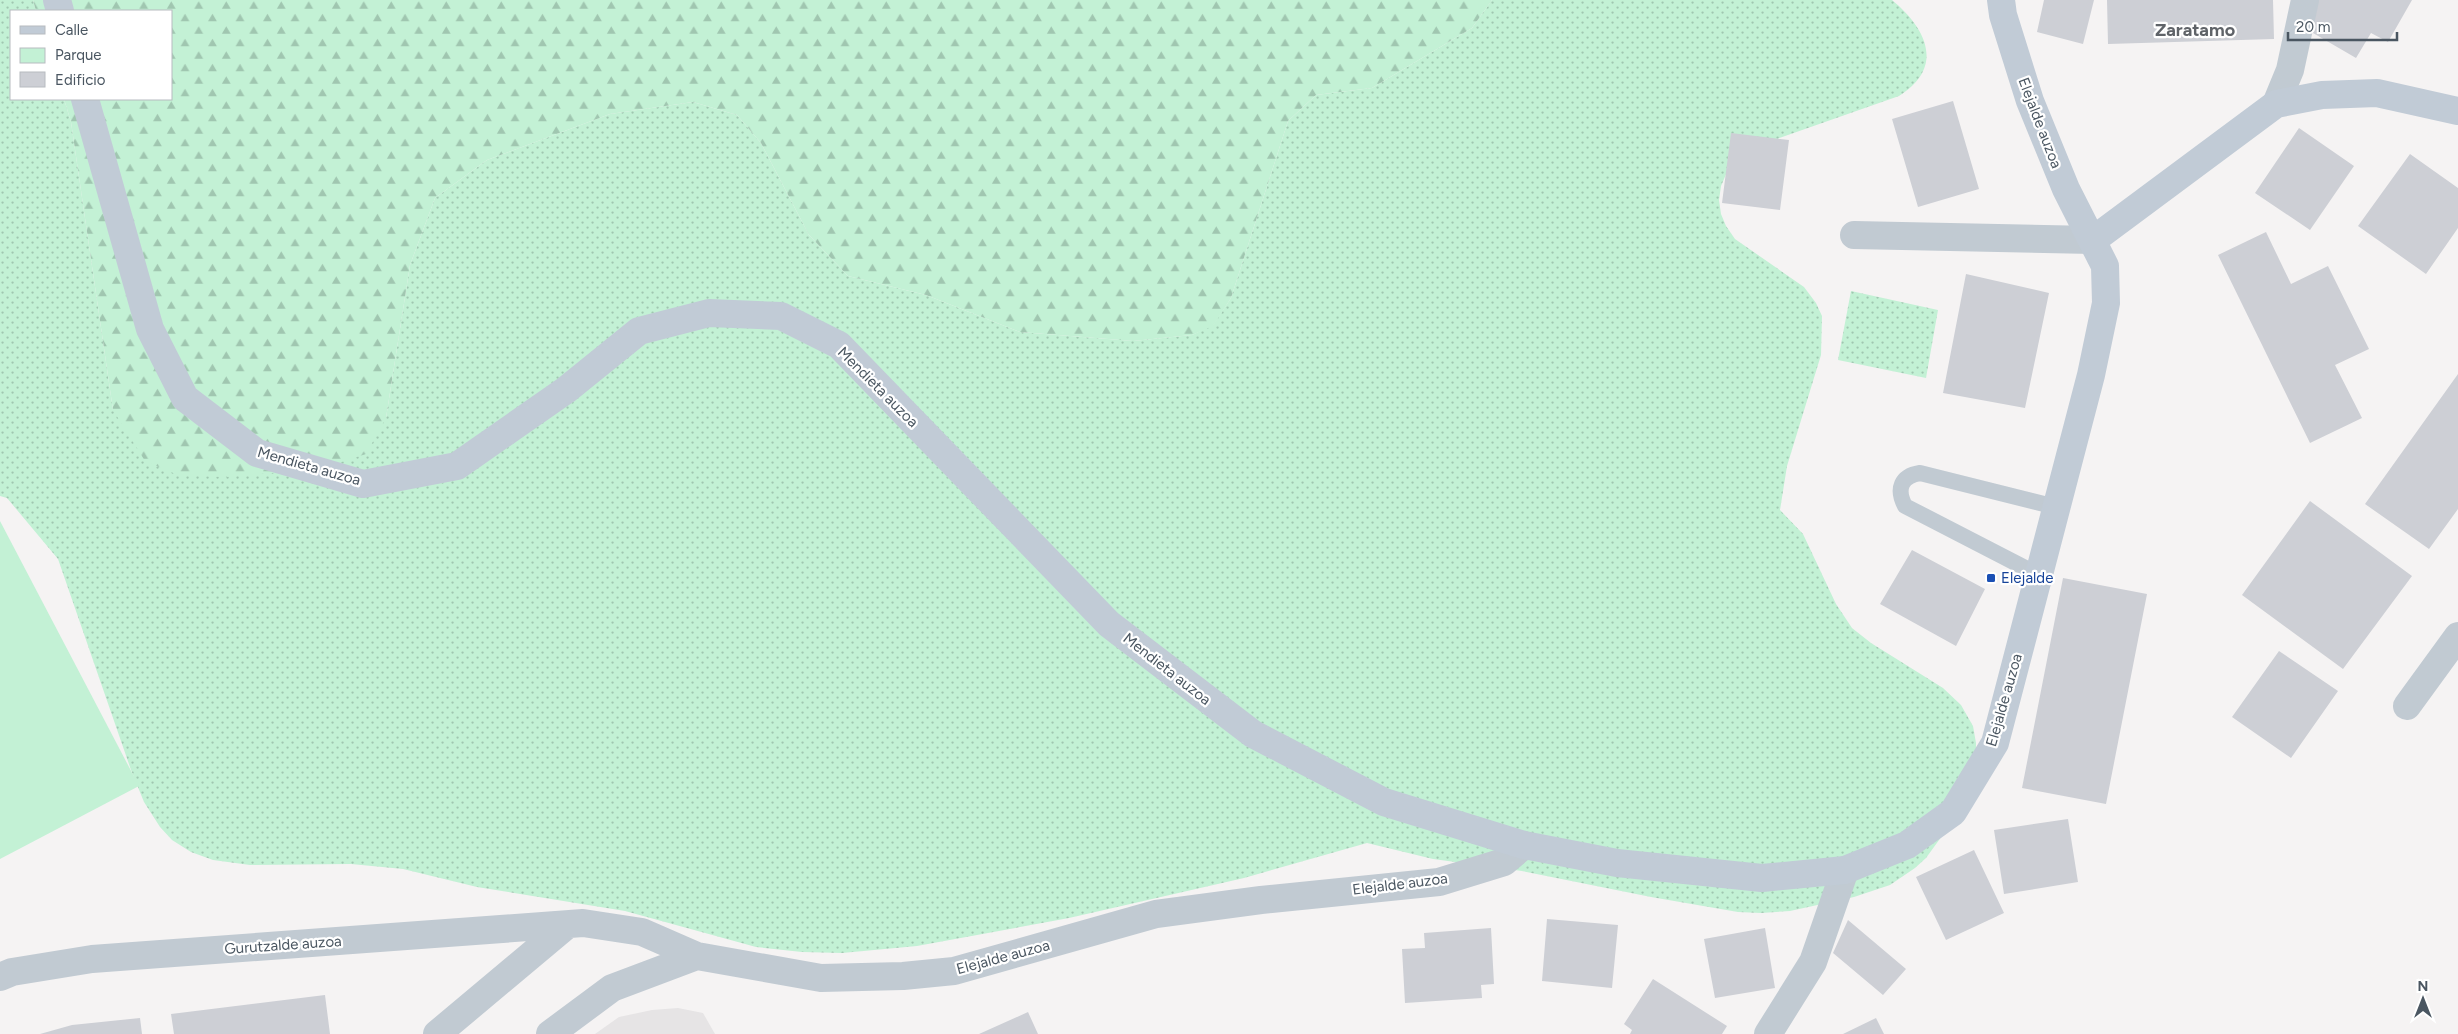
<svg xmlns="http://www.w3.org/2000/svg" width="2458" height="1034" font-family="Figtree,sans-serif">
<defs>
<pattern id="green-dots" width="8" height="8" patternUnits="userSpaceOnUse" patternTransform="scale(1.25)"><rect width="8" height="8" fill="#c3f1d5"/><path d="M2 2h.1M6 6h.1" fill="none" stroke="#a0c6b0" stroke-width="1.8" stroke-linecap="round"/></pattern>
<pattern id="forest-firs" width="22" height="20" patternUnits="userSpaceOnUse" patternTransform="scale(1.25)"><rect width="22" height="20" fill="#c3f1d5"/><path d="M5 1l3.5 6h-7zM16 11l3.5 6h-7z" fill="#a0c6b0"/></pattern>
</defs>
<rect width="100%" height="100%" fill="#f5f3f3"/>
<path fill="#e6e4e5" d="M678 1008 703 1013 715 1034H595L619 1017 652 1010Z"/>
<path fill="url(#green-dots)" d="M0 0H33L36 11H11V99H64L71 122 113 410 386 418 410 265 435 198 487 160 610 114 693 102 737 115 761 143 809 235 848 276 926 295 1020 332 1133 341 1192 335 1213 325 1231 298 1288 121 1316 95 1372 88 1472 28 1492 0H1892C1927 29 1945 67 1899 96L1757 146 1730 165 1721 186 1719 200 1721 214 1726 226 1735 239 1804 287 1816 303 1822 316 1821 355 1787 466 1780 510 1803 534 1836 604 1852 628 1871 643 1943 688 1961 705 1973 726 1976 743V759L1955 818 1926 858 1915 868 1890 885 1854 897 1790 911 1761 913 1738 912 1651 897 1522 871 1433 859 1367 843 1244 878 1069 918 917 946 842 953 802 952 756 947 625 911 477 887 403 869 351 864 250 865 213 860 191 852 172 840 160 827 144 802 131 770 58 559 7 498 0 496Z
M1851 291 1938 310 1926 378 1838 360Z"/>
<path fill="url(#forest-firs)" d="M33 0H1492L1472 28 1372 88 1316 95 1288 121 1231 298 1213 326 1192 335 1133 341 1020 332 926 295 848 276 809 235 761 143 737 115 693 102 610 114 487 160 435 198 410 265 386 418 366 454 319 469 225 477 178 475 145 461 113 410 71 122 64 99H171V11H36Z"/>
<path fill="#c3f1d5" d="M0 521 139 786 0 859Z"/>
<path fill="#cdcfd5" d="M2044 0H2094L2083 44 2037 32Z
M2107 0H2273L2274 39 2108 44Z
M2316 0H2412L2388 42 2371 33 2356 58 2301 26Z
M1953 101 1979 189 1918 207 1892 119Z
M2299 128 2354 166 2310 230 2255 193Z
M1731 133 1789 140 1780 210 1722 203Z
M2410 154 2458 188V228L2426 274 2358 226Z
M2266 232 2291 284 2328 266 2369 349 2335 365 2362 418 2310 443 2218 255Z
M1966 274 2049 293 2025 408 1943 393Z
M2458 374V509L2429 549 2365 504Z
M2310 501 2412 576 2343 669 2242 595Z
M1912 550 1985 589 1956 646 1880 604Z
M2063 578 2147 594 2106 804 2022 788Z
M2279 651 2338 691 2291 758 2232 717Z
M2068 819 2078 882 2004 894 1994 830Z
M1974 850 2004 913 1946 940 1916 877Z
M1547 919 1618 925 1612 988 1542 981Z
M1848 920 1906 969 1883 995 1833 953Z
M1491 928 1494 984 1481 985 1482 998 1405 1003 1402 949 1425 948 1424 933Z
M1765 928 1775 988 1715 998 1704 939Z
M1653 979 1727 1026 1722 1034H1630L1632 1030 1624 1024Z
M325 995 330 1034H174L171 1014Z
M1028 1012 1038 1034H979Z
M140 1018 142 1034H40L72 1025Z
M1876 1018 1884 1034H1843Z"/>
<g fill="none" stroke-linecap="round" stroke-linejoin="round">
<path stroke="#c1cad2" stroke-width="16" d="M2039 575 1905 506C1896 489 1901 476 1920 473L2056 507"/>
<path stroke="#c1cad2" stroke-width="28" d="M2276 104 2290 70 2305 0
M1854 235 2093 240
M2407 706 2458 636
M0 977 12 972 92 959 583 923 642 932 697 956 821 978 903 976 954 971 1156 914 1261 900 1439 882 1504 862 1524 845
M437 1034 567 925
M550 1034 612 988 697 956
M1768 1034 1813 962 1845 870"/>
<path stroke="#c1cbd6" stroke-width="28" d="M57 0 60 11
M85 99 150 329 185 398 257 453 363 484 457 466 566 390 639 331 709 313 781 316 839 345 1109 624 1253 734 1384 802 1524 845 1617 863 1762 878 1845 870 1907 845 1953 812 1995 743 2091 375 2106 303 2105 266 2066 189 2030 101 2003 15 2001 0
M2093 240 2276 104 2322 95 2377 93 2458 111"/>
</g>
<rect fill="#1a4fb4" stroke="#fff" stroke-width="2" x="1986" y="573" width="10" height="10" rx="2.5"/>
<g text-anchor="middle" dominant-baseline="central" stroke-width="4.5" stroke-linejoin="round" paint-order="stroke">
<g font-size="15" fill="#4a5661" stroke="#fff">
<text transform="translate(2040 123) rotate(69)">Elejalde auzoa</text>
<text transform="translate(878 387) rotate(45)">Mendieta auzoa</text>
<text transform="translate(309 466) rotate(16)">Mendieta auzoa</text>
<text transform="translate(1167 669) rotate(38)">Mendieta auzoa</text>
<text transform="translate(2004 700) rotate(-74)">Elejalde auzoa</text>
<text transform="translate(1400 884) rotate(-7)">Elejalde auzoa</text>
<text transform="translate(283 945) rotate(-4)">Gurutzalde auzoa</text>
<text transform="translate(1003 957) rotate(-15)">Elejalde auzoa</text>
</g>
<g font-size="15" fill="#164399" stroke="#fff" text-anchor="start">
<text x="2001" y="578">Elejalde</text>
</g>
<g font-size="18" font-weight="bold" fill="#5f6368" stroke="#fff">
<text x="2195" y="30">Zaratamo</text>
</g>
</g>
<rect x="10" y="10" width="162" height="90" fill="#ffffff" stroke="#b7bbc0"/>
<rect x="20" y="26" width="25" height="8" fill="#c1cbd6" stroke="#b7bbc0"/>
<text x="55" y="35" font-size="15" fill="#4a5661">Calle</text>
<rect x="20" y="48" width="25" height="15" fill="#c3f1d5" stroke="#b7bbc0"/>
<text x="55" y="60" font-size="15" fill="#4a5661">Parque</text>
<rect x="20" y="72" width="25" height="15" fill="#cdcfd5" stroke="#b7bbc0"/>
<text x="55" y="85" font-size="15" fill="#4a5661">Edificio</text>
<g transform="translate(2423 999)" stroke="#ffffff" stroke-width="4" paint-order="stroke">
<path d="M0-4L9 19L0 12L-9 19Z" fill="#4a5661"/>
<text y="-8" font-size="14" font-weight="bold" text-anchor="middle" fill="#4a5661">N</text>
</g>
<path d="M2288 32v8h109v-8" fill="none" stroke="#4a5661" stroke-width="2.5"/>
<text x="2296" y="32" font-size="15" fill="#4a5661" stroke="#ffffff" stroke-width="4" paint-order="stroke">20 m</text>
</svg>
